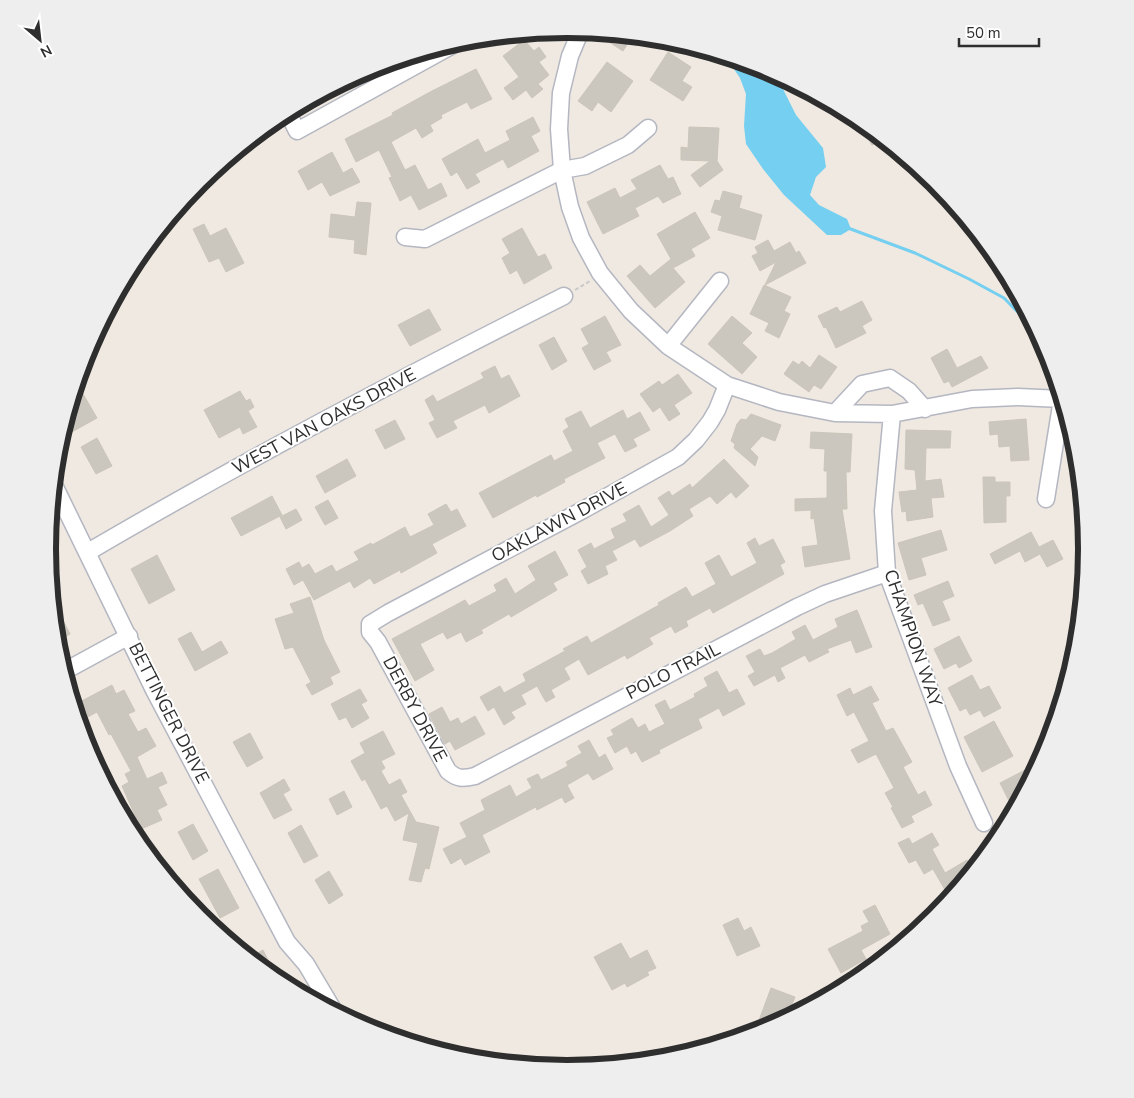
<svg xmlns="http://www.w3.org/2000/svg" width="1134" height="1098" font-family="'Nunito Sans',sans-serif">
<rect width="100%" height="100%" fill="#efe9e1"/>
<path fill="#75cff0" d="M725 56 766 68 775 73 796 115 823 148 826 167 816 177 810 195 819 205 847 219 851 229 841 235H827L784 195 763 169 746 144 744 126 746 94 740 78Z"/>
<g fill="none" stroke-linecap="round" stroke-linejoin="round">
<path stroke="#75cff0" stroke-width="3" d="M848 228 915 253 969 279 1004 298 1039 334"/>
</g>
<path fill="#cbc7bf" stroke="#cbc5ba" d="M611 33 633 35 623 51 606 40Z
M524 40 534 51 539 47 546 57 539 62 549 75 538 84 543 89 532 98 526 90 513 100 504 88 519 77 503 56Z
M668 52 691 67 682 81 692 87 683 101 650 80Z
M607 62 633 81 611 112 598 102 592 111 578 101Z
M476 69 492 99 471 109 467 102 441 115 442 118 430 125 433 131 422 138 416 128 391 142 405 170 415 165 428 190 441 183 447 196 419 210 411 195 400 201 389 178 392 177 379 150 356 162 345 139 393 115 392 113 430 92Z
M533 117 540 131 531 136 539 151 508 168 503 159 475 174 480 182 467 189 457 172 451 176 442 159 478 139 485 153 510 140 506 131Z
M689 127 719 128 717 161 723 170 700 187 691 175 710 161 681 160V147L688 148Z
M875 132 883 139 872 145 867 137Z
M332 152 343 173 352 168 360 182 330 196 322 182 308 190 298 171Z
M660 165 668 179 673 177 681 194 663 203 658 196 635 208 639 216 603 234 587 202 615 188 620 198 637 189 631 180Z
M723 191 742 196 739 208 762 215 755 240 718 230 722 216 711 212 715 200 720 201Z
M357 202 371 203 366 255 354 253 355 240 329 237 331 214 355 217Z
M695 212 710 238 691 249 695 256 673 268 685 282 655 308 627 276 640 265 650 276 671 259 657 234Z
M204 224 210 236 226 228 244 263 226 272 219 258 209 262 193 229Z
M522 228 538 257 545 254 552 268 524 284 517 270 510 274 502 258 510 253 502 239Z
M768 240 774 251 790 242 796 253 799 251 806 263 765 285 776 262 760 271 752 256 758 253 755 247Z
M764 285 791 297 784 311 790 314 779 338 765 331 769 323 750 314Z
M862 301 872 320 862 326 866 333 836 348 826 327 824 328 818 316 837 307 840 312Z
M429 309 441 330 410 346 398 325Z
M605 316 621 345 606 352 611 361 594 370 582 348 589 344 581 329Z
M732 316 752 333 742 343 757 357 742 374 708 344Z
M554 337 567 361 552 370 539 345Z
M947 349 957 368 981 356 988 368 952 387 949 381 944 383 931 358Z
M819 355 837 367 821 389 814 385 809 392 784 374 793 361 799 365 802 361 810 368Z
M495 366 501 379 509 375 520 396 489 413 485 405 453 421 457 428 437 438 429 423 435 420 425 400 433 395 437 402 484 378 481 373Z
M678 374 692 393 674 405 680 414 669 421 660 407 653 412 640 394 659 381 662 385Z
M79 387 97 418 70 433 64 423 74 390Z
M240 391 246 401 250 399 254 407 248 411 257 427 243 434 240 427 219 438 204 410Z
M623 410 627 419 640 412 650 430 633 439 637 446 625 452 615 434 597 443 605 458 564 479 565 482 537 497 536 495 493 518 479 493 551 455 554 461 573 451 563 431 569 427 565 419 581 411 590 428Z
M751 414 781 425 775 441 762 436 750 449 758 457 755 466 734 448 735 444 731 441 737 424 741 419 746 420Z
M1026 419 1029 460 1011 461 1010 446 999 447 998 434 990 435 989 422Z
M395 420 405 439 385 449 375 430Z
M906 430 951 431 950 448H926L925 481 941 479 944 497 931 498 933 517 907 521 906 511 902 512 899 492 917 490 915 470 905 469Z
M811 432 852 434 850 472H846L847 509H842L850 559 805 567 802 547 818 545 814 518 811 519V510L795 511V499L827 498V471H824L825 449 810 448Z
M97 438 112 466 96 474 81 447Z
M347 459 356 476 325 493 316 476Z
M724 459 749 486 736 498 731 492 717 504 710 496 689 509 693 516 670 531 640 547 635 539 612 551 617 560 605 566 608 574 588 584 581 571 587 567 578 550 591 543 594 549 615 538 611 529 627 521 623 514 639 505 651 527 669 515 658 498 669 491 672 496 690 484 692 488Z
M983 477H995V482H1010V496H1006V522L984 523Z
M272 496 282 515 241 536 231 518Z
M328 500 338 518 325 525 315 507Z
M446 504 451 512 457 509 466 526 432 544 437 553 401 573 400 570 374 584 370 578 354 588 350 581 314 600 303 580 294 585 286 569 299 562 302 568 309 564 315 574 332 565 336 572 359 560 354 552 371 543 372 545 405 527 410 537 434 525 428 514Z
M296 509 302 520 286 529 280 517Z
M941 530 947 550 921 558 926 575 909 580 898 543Z
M1031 532 1039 547 1053 540 1063 559 1047 567 1040 554 1025 562 1020 551 995 564 990 554Z
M755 538 759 546 773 539 785 562 780 565 784 574 713 613 710 608 686 621 688 626 675 633 671 626 649 638 653 644 627 659 625 655 588 675 579 659 564 668 570 679 551 690 555 697 546 702 537 686 521 695 526 704 511 712 515 718 504 725 494 707 488 711 480 697 500 686 504 693 526 681 523 674 565 651 563 649 587 636 591 643 659 605 658 603 686 587 692 597 716 584 705 563 719 555 731 577 757 563 747 543Z
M555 551 568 575 553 583 557 590 511 617 509 614 481 630 483 633 466 642 461 632 447 639 443 632 420 644 434 670 415 681 392 639 465 600 469 606 497 591 494 585 506 578 515 594 536 580 528 566Z
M157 555 175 590 149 604 131 569Z
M948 581 954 596 942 601 950 620 933 626 923 603 918 605 914 595Z
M310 597 324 640 340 672 330 677 333 684 312 695 306 685 311 682 293 647 285 649 275 619 294 613 290 604Z
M52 599 70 634 56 642Z
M857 610 872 647 856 653 851 640 827 649 829 652 809 662 805 655 780 668 785 678 778 682 775 675 754 686 748 676 755 672 746 656 760 649 764 656 772 653 796 639 792 632 805 625 813 640 838 627 835 619Z
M191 632 202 652 221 641 228 653 195 671 178 639Z
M959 636 972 661 959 668 956 663 944 669 934 649Z
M717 671 729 693 737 689 745 704 723 716 719 708 698 719 702 728 659 750 660 753 642 762 636 751 631 754 627 746 615 753 607 738 614 735 611 730 632 718 638 728 645 724 649 732 665 724 655 705 665 700 670 710 695 697 694 694 708 686 704 678Z
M972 675 980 690 989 686 1001 708 984 717 980 710 970 715 966 708 960 711 948 688Z
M112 685 116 694 124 690 135 711 128 714 138 732 146 728 156 746 137 757 147 779 162 772 167 783 158 787 167 805 157 810 162 820 141 829 122 786 129 782 125 774 131 771 111 734 109 735 97 712 82 720 74 705Z
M871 686 879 700 872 703 886 731 893 728 912 762 903 767 918 795 925 791 932 805 911 816 914 822 902 828 891 808 893 807 885 793 894 788 876 754 858 763 851 750 869 741 854 712 847 716 837 695 850 688 853 695Z
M360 689 367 701 361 704 369 718 352 728 346 717 339 720 331 704Z
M442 707 450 722 458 718 461 724 475 716 485 734 455 750 450 741 445 744 429 714Z
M994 721 1013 756 982 772 964 737Z
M383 731 395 754 381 761 385 768 381 771 389 785 400 779 407 792 401 795 416 822 439 827 429 869 425 868 421 882 409 880 418 843 403 840 409 813 395 821 387 806 381 809 365 779 362 781 351 761 365 753 360 743Z
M250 733 263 758 247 767 233 742Z
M589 740 599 758 605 754 613 769 593 780 588 773 567 785 574 798 565 803 562 797 537 810 536 807 482 835 490 852 465 865 461 858 451 864 443 849 467 837 460 823 485 810 481 800 510 785 516 797 532 788 527 779 538 774 541 780 568 766 566 762 582 753 578 746Z
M1025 770 1030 781 1014 811 1000 783Z
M284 779 290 790 283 794 292 810 274 819 260 793Z
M344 791 352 807 337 815 329 799Z
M193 824 208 851 193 860 178 832Z
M301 825 318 856 304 863 288 833Z
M932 833 939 845 932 849 945 873 967 860 973 871 960 886 958 882 945 890 933 869 924 874 916 860 909 863 898 843 909 838 912 844Z
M218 869 239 908 220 918 199 879Z
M329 871 343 895 329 904 315 880Z
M875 905 890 934 861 950 866 959 841 973 828 949 863 931 861 926 869 922 863 911Z
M738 918 744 931 751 927 760 946 737 956 723 925Z
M621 943 630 959 647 950 656 968 647 972 649 975 627 987 625 983 612 990 594 957Z
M263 950 273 970 267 973 249 958Z
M771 988 795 997 790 1009 799 1012 770 1027 758 1023Z"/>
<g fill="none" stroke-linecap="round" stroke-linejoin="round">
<defs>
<path id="minor" d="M581 30 570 56 561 93 559 129 562 170 570 207 581 238 600 273 631 311 668 346 727 385 779 402 835 413 892 414 972 399 1018 397 1062 399
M287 111 297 131 462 40
M405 237 425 239 562 170 585 166 628 145 648 128
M668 346 720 281
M727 385 717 410 710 422 696 440 678 457 583 510 388 613 370 624V632L378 642 448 771C457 779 463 779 475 776L797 607 825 594 887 573
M835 413 862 384 890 378 909 391 925 409
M892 414 883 511 887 573 958 766 984 823
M53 483 154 690 287 942 306 964 334 1011
M1046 499 1062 399
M88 552C243 461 403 377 564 296
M63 672 129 636"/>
</defs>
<use href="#minor" stroke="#b4b7c1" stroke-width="19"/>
<path stroke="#c9c9c9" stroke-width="2" stroke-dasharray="4 2.5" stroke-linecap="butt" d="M575 290 590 281"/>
<use href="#minor" stroke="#fff" stroke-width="16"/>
</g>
<g text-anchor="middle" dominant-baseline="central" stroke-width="4" stroke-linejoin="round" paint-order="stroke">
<g font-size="18" fill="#2e2e2e" stroke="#fff">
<text transform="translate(324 421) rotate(-28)">WEST VAN OAKS DRIVE</text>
<text transform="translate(559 522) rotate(-28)">OAKLAWN DRIVE</text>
<text transform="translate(913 638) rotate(71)">CHAMPION WAY</text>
<text transform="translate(673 671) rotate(-27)">POLO TRAIL</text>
<text transform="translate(415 709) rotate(62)">DERBY DRIVE</text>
<text transform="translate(169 713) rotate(63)">BETTINGER DRIVE</text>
</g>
</g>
<path d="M0 0H1134V1098H0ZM56 549a511 511 0 1 1 1022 0a511 511 0 1 1-1022 0Z" fill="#eee" fill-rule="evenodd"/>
<path fill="none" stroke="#2e2e2e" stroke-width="6" d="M56 549a511 511 0 1 1 1022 0a511 511 0 1 1-1022 0Z"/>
<g transform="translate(40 40) rotate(152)" stroke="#ffffff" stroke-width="4" paint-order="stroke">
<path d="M0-4L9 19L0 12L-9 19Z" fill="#2e2e2e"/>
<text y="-8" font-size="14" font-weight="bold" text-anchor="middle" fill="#2e2e2e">N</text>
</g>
<path d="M959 38v8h80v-8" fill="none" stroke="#2e2e2e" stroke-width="2.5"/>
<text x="966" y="38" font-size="15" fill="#2e2e2e" stroke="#ffffff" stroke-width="4" paint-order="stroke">50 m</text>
</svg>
